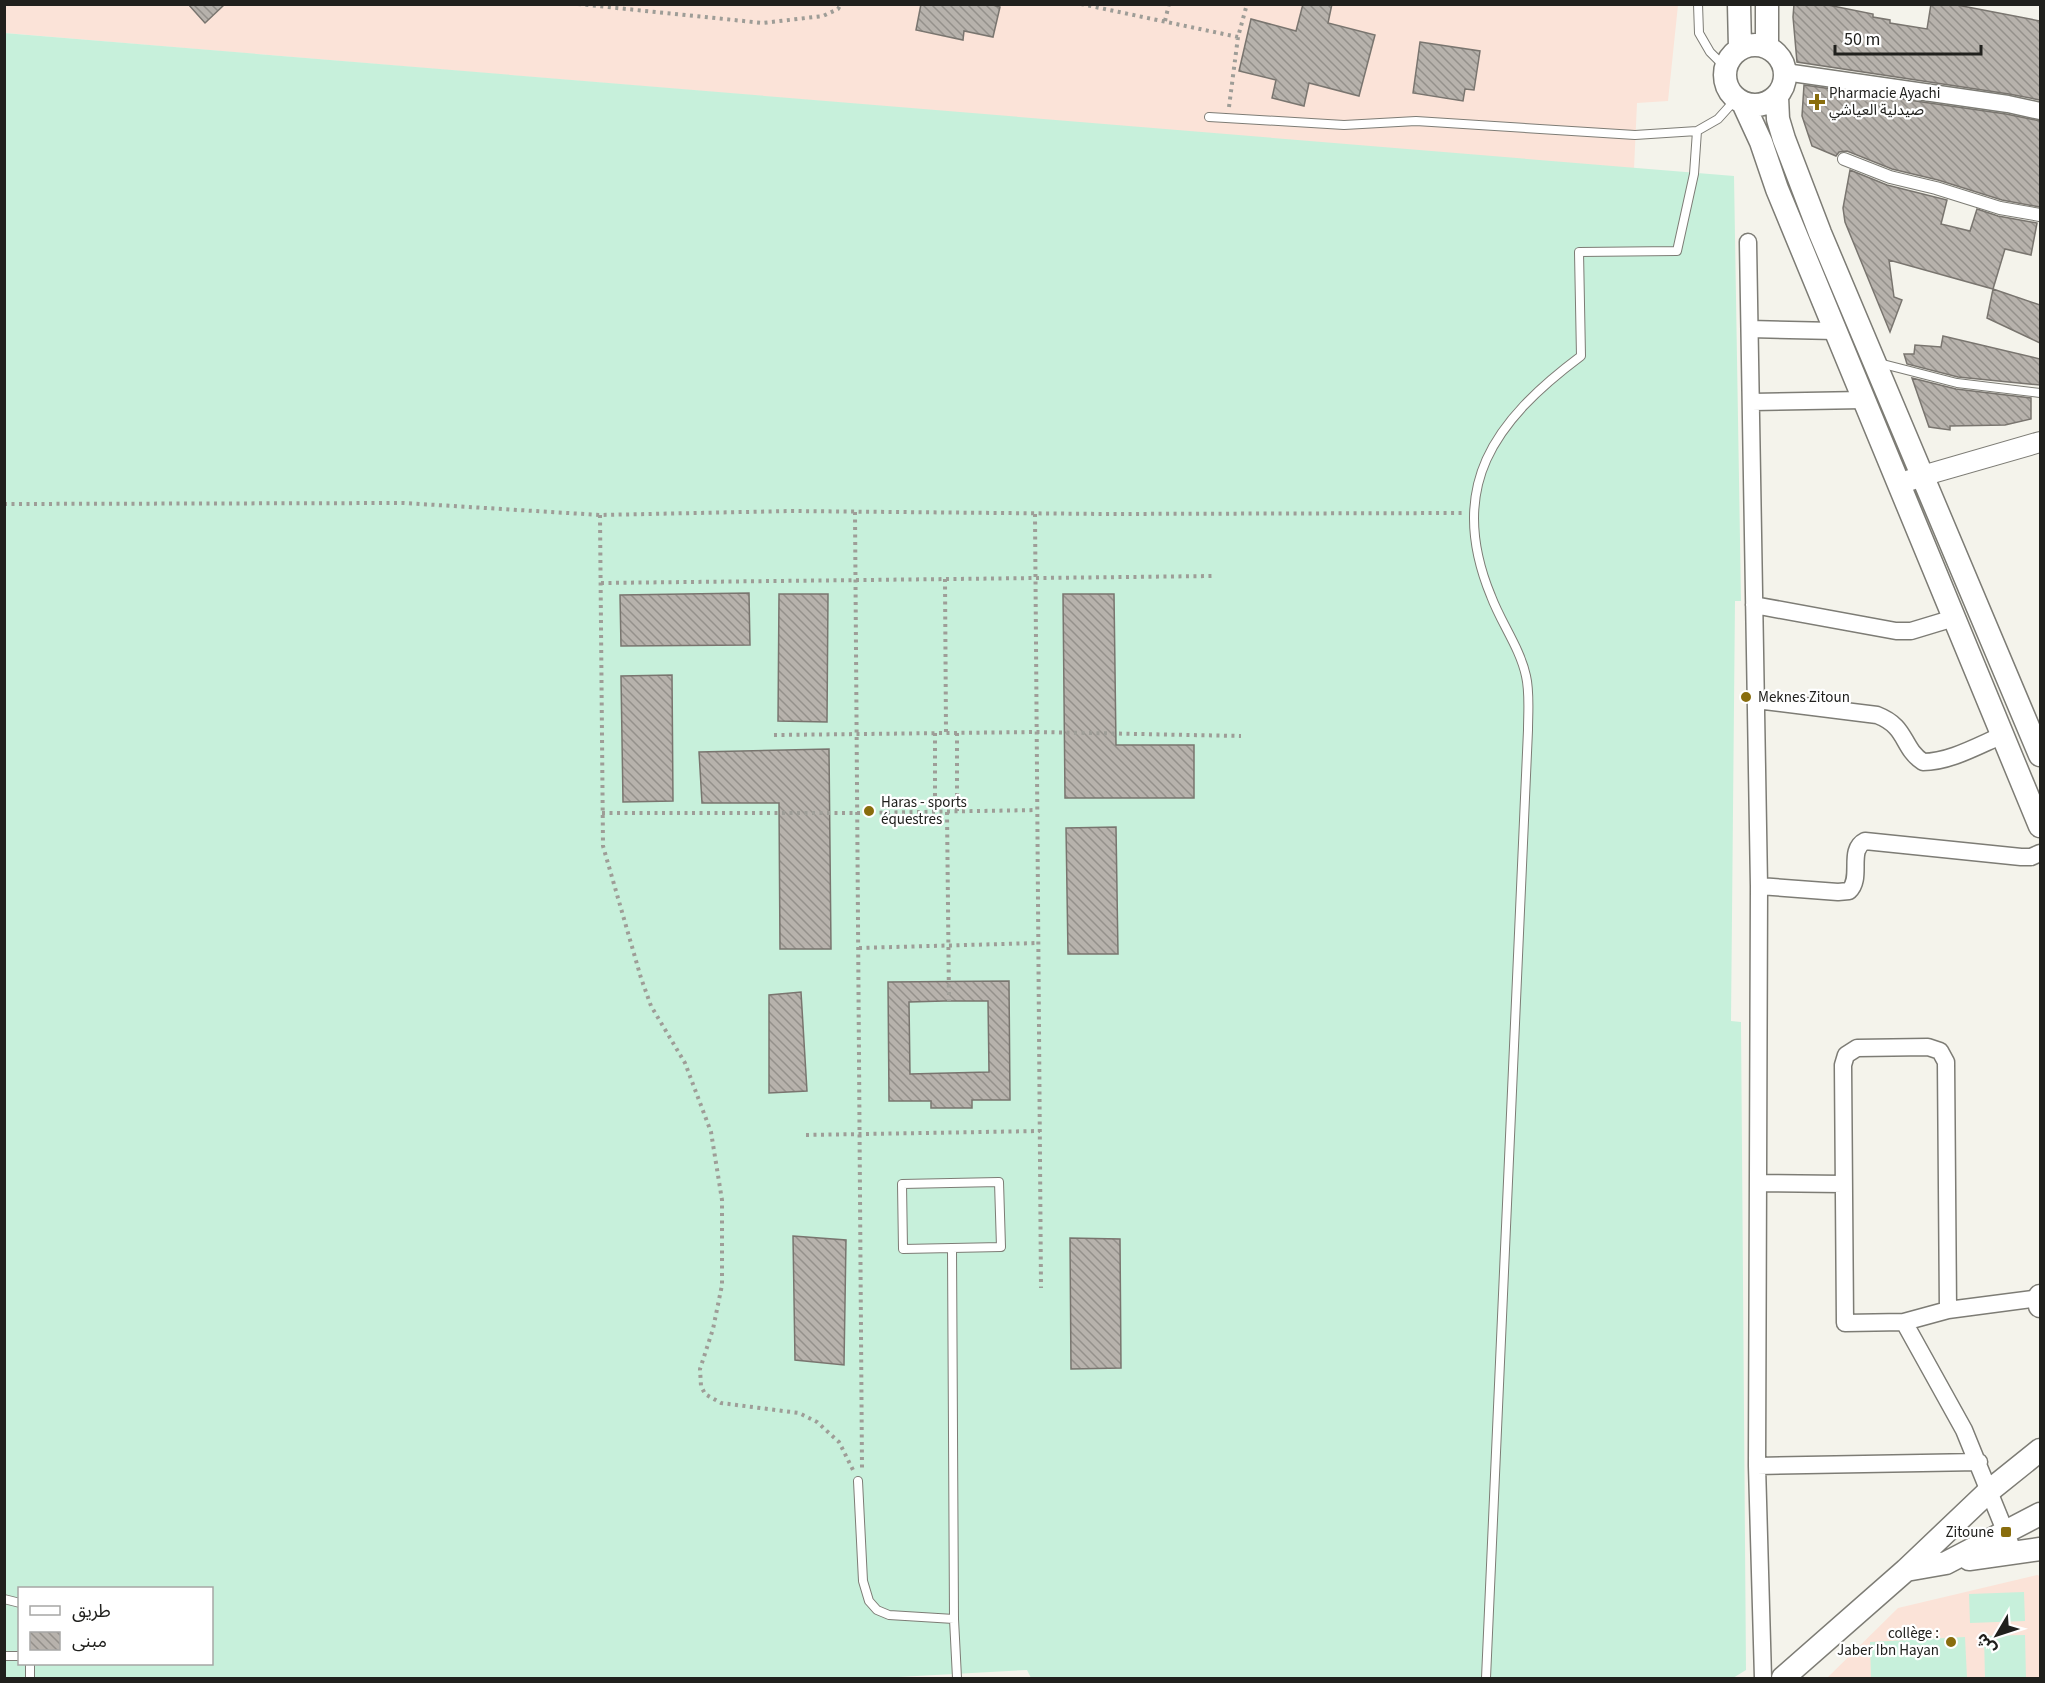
<svg xmlns="http://www.w3.org/2000/svg" width="2045" height="1683" font-family="'Source Sans 3','Noto Sans Arabic',sans-serif">
<defs>
<pattern id="building-back-hatch" width="6" height="6" patternUnits="userSpaceOnUse" patternTransform="scale(1.5)"><rect width="6" height="6" fill="#b7b2ac"/><path d="M-1 5l2 2M0 0l6 6M5-1l2 2" fill="none" stroke="#94908b"/></pattern>
</defs>
<rect width="100%" height="100%" fill="#f4f3eb"/>
<path fill="#fbe3d8" d="M4 5H1678L1668 101 1637 103 1634 169 5 33Z
M2037 1575 2040 1576V1678H1827L1898 1608Z"/>
<path fill="#c7f0db" fill-rule="evenodd" d="M4 33 1734 176 1741 601H1735L1731 1021 1741 1022 1746 1670 1733 1678H1031L1027 1670 880 1678H5ZM20 1588H212V1664H20Z
M2024 1592 2025 1621 1970 1623 1969 1594Z
M2025 1635 2026 1678H1985L1984 1636Z
M1965 1637 1967 1678H1871L1870 1642Z"/>
<path fill="url(#building-back-hatch)" stroke="#79756f" stroke-width="1.5" fill-rule="evenodd" d="M188 4H225L205 23Z
M921 4H989L1000 7 993 37 964 31 963 40 916 30Z
M1303 4H1332L1328 23 1375 35 1359 96 1309 83 1304 106 1272 98 1276 80 1239 71 1251 19 1296 31Z
M1794 4H1823L1873 14V17L1890 20V23L1927 29 1931 4H1952L2040 21V100L2009 94 1797 62 1793 17Z
M1420 42 1480 51 1474 90 1465 89 1463 101 1413 93Z
M1804 85 2006 114 2040 121V207L2002 200 1938 180 1892 169 1847 151 1839 152 1836 156 1812 146 1802 116Z
M1850 170 1887 185 1947 200 1941 224 1970 231 1977 209 1998 216 2037 223 2031 255 2005 249 1993 289 1889 260 1894 297 1902 300 1890 332 1845 222 1843 208Z
M1993 289 2040 305V343L1987 318Z
M1943 336 2040 359V385L1958 377 1907 364 1904 354H1914L1915 345 1941 347Z
M1912 378 1956 389 2031 398V419L2005 425 1950 426V430L1929 427Z
M749 593 750 645 621 646 620 595Z
M779 594H828L827 722 778 721Z
M1063 594H1114L1116 745H1194V798H1065Z
M672 675 673 801 623 802 621 676Z
M829 749 831 949H780L779 803H702L699 752Z
M1116 827 1118 954H1068L1066 828Z
M1009 981 1010 1100H972V1108H931V1101H889L888 982ZM944 1001H988L989 1072 910 1074 909 1002Z
M801 992 807 1091 769 1093V995Z
M793 1236 846 1240 844 1365 795 1360Z
M1070 1238 1120 1239 1121 1368 1071 1369Z"/>
<g fill="none" stroke-linecap="round" stroke-linejoin="round">
<defs>
<path id="service" d="M1698 4 1699 33 1710 52 1725 67
M1209 117 1344 125 1416 121 1635 135 1697 131 1718 119 1736 99
M1879 363 1957 383 2040 393
M999 1182 1001 1247 903 1249 902 1184Z
M952 1248 954 1619 957 1678
M858 1481 863 1581 869 1601 877 1610 889 1615 954 1619
M4 1599 20 1603
M4 1656H20
M30 1664V1678
M1486 1678 1528 730C1528 713 1530 693 1526 676 1520 648 1501 623 1491 596 1446 487 1494 421 1581 356L1579 252 1677 251 1694 174 1697 131"/>
<path id="pedestrian" d="M1844 159 1890 177 1936 188 2000 208 2040 215"/>
<path id="minor" d="M1785 72 2008 104 2040 111
M1748 242 1759 886 1757 1466 1763 1678
M1750 329 1835 331
M1752 402 1863 400
M1754 605 1896 631H1911L1954 618
M1756 700 1877 715C1908 727 1901 747 1923 762 1950 762 1979 745 2003 735
M1759 886 1838 892 1849 891C1863 878 1847 850 1865 841L2021 857H2031L2040 853
M1758 1183 1843 1184
M1948 1310 1946 1062 1940 1051 1928 1047 1857 1048 1846 1055 1843 1065 1845 1323 1904 1322 1948 1310 2040 1298
M1904 1322 1964 1430 2010 1543
M1757 1466 1979 1462"/>
<path id="tertiary" d="M1899 484 1922 476 2040 442"/>
<path id="secondary" d="M1739 4 1740 48
M1767 4V47
M1725 75a30 30 0 1 1 60 0a30 30 0 1 1-60 0Z
M1777 97 1778 119 1784 139 1820 233 2040 755
M1743 103 1761 142 1777 189 2040 826
M2040 1296V1306
M1969 1559 2040 1549
M1906 1570 1946 1563 2040 1514
M1783 1678 1906 1570 1989 1491 2040 1450"/>
</defs>
<use href="#service" stroke="#7d7c75" stroke-width="10"/>
<use href="#pedestrian" stroke="#7d7c75" stroke-width="14"/>
<use href="#minor" stroke="#7d7c75" stroke-width="19"/>
<use href="#tertiary" stroke="#7d7c75" stroke-width="22"/>
<use href="#secondary" stroke="#7d7c75" stroke-width="25"/>
<path stroke="#9e9d97" stroke-width="4" stroke-dasharray="3 4.5" stroke-linecap="butt" d="M578 4 763 23 823 16 838 9 841 4
M1081 4 1238 37
M1165 21 1169 4
M1229 107 1238 37 1247 4
M4 504 404 503 600 515 792 511 1106 514 1463 513
M855 512 862 1469
M1035 514 1041 1288
M600 515 603 846 641 978 651 1006 685 1063 711 1132 722 1200V1285L713 1329 700 1369 701 1386 705 1394 721 1403 799 1413 817 1422 839 1442 853 1470
M945 579 946 733
M601 583 1213 576
M935 733V812
M957 733V811
M774 735 1037 732 1241 736
M947 812 949 1001
M602 813H857L1037 810
M859 948 1038 943
M806 1135 1040 1131"/>
<use href="#service" stroke="#fff" stroke-width="8"/>
<use href="#pedestrian" stroke="#fff" stroke-width="12"/>
<use href="#minor" stroke="#fff" stroke-width="16"/>
<use href="#tertiary" stroke="#fff" stroke-width="20"/>
<use href="#secondary" stroke="#fff" stroke-width="22"/>
</g>
<g fill="#896d0d" stroke="#fff" stroke-width="2">
<path d="M1814 93h6v6h6v6h-6v6h-6v-6h-6v-6h6z"/>
<circle cx="1746" cy="697" r="6"/>
<circle cx="869" cy="811" r="6"/>
<rect x="2000" y="1526" width="12" height="12" rx="3"/>
<circle cx="1951" cy="1642" r="6"/>
</g>
<g text-anchor="middle" dominant-baseline="central" stroke-width="4.5" stroke-linejoin="round" paint-order="stroke">
<g font-size="15" fill="#20201d" stroke="#fff" text-anchor="start">
<text x="1829" y="93">Pharmacie Ayachi<tspan x="1829" dy="17">صيدلية العياشي</tspan></text>
<text x="1758" y="697">Meknes Zitoun</text>
<text x="881" y="802">Haras - sports<tspan x="881" dy="17">équestres</tspan></text>
<text x="1994" y="1532" text-anchor="end">Zitoune</text>
<text x="1939" y="1633" text-anchor="end">collège :<tspan x="1939" dy="17">Jaber Ibn Hayan</tspan></text>
</g>
</g>
<rect width="2045" height="1683" fill="none" stroke="#20201d" stroke-width="12"/>
<rect x="18" y="1587" width="195" height="78" fill="#ffffff" stroke="#a6a6a5" stroke-width="1.5"/>
<rect x="30" y="1606" width="30" height="9" fill="#ffffff" stroke="#a6a6a5" stroke-width="1.5"/>
<text x="72" y="1617" font-size="18" fill="#20201d">طريق</text>
<rect x="30" y="1632" width="30" height="18" fill="url(#building-back-hatch)" stroke="#a6a6a5" stroke-width="1.5"/>
<text x="72" y="1647" font-size="18" fill="#20201d">مبنى</text>
<g transform="translate(1997 1635) rotate(231)" stroke="#ffffff" stroke-width="4.5" paint-order="stroke">
<path d="M0-4.5L10 22L0 15L-10 22Z" fill="#20201d"/>
<text y="-9" font-size="16" font-weight="bold" text-anchor="middle" fill="#20201d">ش</text>
</g>
<path d="M1835 45v9h146v-9" fill="none" stroke="#20201d" stroke-width="3"/>
<text x="1844" y="45" font-size="18" fill="#20201d" stroke="#ffffff" stroke-width="4.5" paint-order="stroke">50 m</text>
</svg>
